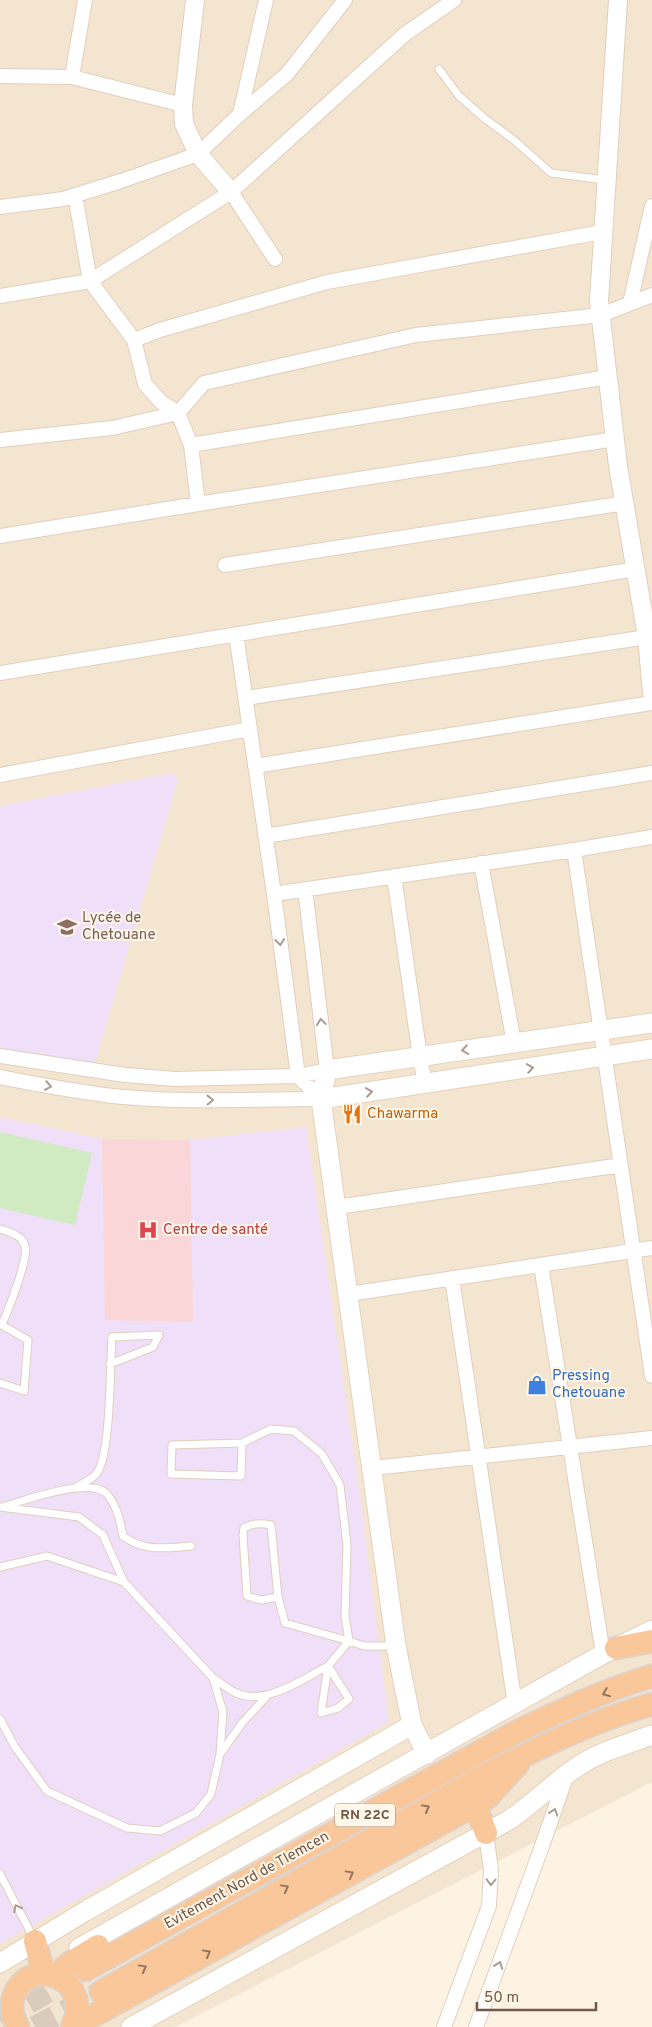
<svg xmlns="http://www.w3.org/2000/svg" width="652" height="2027" font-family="Overpass,sans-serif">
<rect width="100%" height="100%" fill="#fcf3e2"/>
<path fill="#f4e5d1" d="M0 0H652V1782L175 2027H0Z"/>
<path fill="#f0dff8" d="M172 773 178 779 95 1063 0 1049V806Z
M0 1117 102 1139 105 1320 193 1322 190 1140 306 1127 361 1502 389 1722 0 1944Z"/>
<path fill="#fad6d9" d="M102 1139 190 1140 193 1322 105 1320Z"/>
<path fill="#d0eac1" d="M0 1132 92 1153 75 1225 0 1208Z"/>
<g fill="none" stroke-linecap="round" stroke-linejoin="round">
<path stroke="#daccbc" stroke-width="22" stroke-dasharray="22 11" stroke-linecap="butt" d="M0 2020 80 1973
M35 2027 101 1992"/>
<defs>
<path id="service" d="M439 69 459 96 484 118 514 140 551 173 605 180
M0 1229C9 1232 22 1235 25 1246 29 1258 8 1311 2 1324
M0 1324 28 1340 24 1391 0 1383
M242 1443 241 1476 171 1474 172 1445 242 1443 271 1429 294 1431 322 1454 340 1485 347 1545 345 1616 349 1641 285 1623 278 1597 271 1525C262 1523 252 1523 244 1528L243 1535 247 1596 261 1600 278 1597
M75 1488C81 1484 93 1479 97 1473 111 1454 110 1364 112 1337L159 1335 153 1347 110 1364
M5 1506C27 1500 88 1477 106 1493 117 1505 120 1521 123 1536 144 1552 165 1548 191 1546
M0 1507 79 1517 103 1535 124 1582 213 1678 223 1712 220 1754 211 1794 196 1813 160 1831 127 1828 47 1791 15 1747 0 1719
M0 1567 47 1556 124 1582
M213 1678C221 1683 228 1689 236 1693 265 1706 303 1679 328 1666L321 1713 338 1708 349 1699 328 1666 349 1641 364 1646H394
M221 1753 242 1723 266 1697
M0 1874 34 1939"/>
<path id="minor" d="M0 76 72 77 183 105
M72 77 85 0
M240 114 266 0
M231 192 275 259
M0 207 63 199 121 181 198 154 240 114 287 74 345 0
M0 296 90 281 231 192 405 34 454 0
M630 303 652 206
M134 340 160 330 327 282 602 232
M0 440 112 428 178 413 204 383 416 335 601 315 652 295
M191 445 608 377
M198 504 615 439
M0 536 198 504 191 445 178 413 161 402 145 384 134 340 90 281 75 195
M225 565 625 503
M236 634 274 894 574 850 652 837
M0 673 636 569
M246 698 647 637
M255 766 652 703
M0 775 250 729
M265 836 652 773
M574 850 652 1376
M481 863 514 1043
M394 876 420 1057 425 1084
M274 894 298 1076 321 1099
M0 1056 125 1075 175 1079 298 1076 327 1070 305 889
M0 1077C41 1085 82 1093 124 1097 189 1103 255 1099 321 1099
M337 1207 621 1165
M541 1265 603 1654
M452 1278 515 1705
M349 1294 652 1248
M373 1468 652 1438
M444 2027 489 1906 491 1870 486 1833
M476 2027 542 1846 567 1774"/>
<path id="tertiary" d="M195 0 183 105 184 124 198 154 231 192
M618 0 599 301 618 466 647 637 652 693"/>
<path id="secondary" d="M321 1099 652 1049
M427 1754 412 1725 396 1646 321 1099 327 1070 652 1023
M79 1948 603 1654 652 1630
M0 1963 84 1912 412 1725
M131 2027 509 1820C533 1804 553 1783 577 1767 599 1752 627 1744 652 1735"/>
<path id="trunk" d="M616 1648 652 1641
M475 1805 486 1833
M35 1941 44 1974
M85 1970 516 1732C560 1711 605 1690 652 1676
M54 1976 70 1963 98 1946
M101 1992 480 1778C536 1749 591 1721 652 1704
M18 2027C12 2016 9 2005 15 1993 34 1953 95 1982 72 2027
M73 2027 475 1805 487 1798 518 1764"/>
</defs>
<use href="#service" stroke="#e1cfbe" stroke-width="9"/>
<use href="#minor" stroke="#e1cfbe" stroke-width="16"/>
<use href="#tertiary" stroke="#e1cfbe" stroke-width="20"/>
<use href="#secondary" stroke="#e6d1bc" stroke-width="21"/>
<use href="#trunk" stroke="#dbd4d0" stroke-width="25"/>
<use href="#service" stroke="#fff" stroke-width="7"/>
<use href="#minor" stroke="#fff" stroke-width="14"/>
<use href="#tertiary" stroke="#fff" stroke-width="18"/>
<use href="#secondary" stroke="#fff" stroke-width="19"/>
<use href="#trunk" stroke="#fac79a" stroke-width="22"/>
</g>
<defs><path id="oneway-chevron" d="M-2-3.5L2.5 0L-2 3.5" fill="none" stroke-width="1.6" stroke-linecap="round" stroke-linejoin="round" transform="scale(1.25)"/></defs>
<g stroke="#ac9b92">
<use href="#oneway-chevron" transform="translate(280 942) rotate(83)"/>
<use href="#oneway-chevron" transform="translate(321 1022) rotate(-97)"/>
<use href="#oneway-chevron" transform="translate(465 1050) rotate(172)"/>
<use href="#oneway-chevron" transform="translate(530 1068) rotate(-9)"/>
<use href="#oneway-chevron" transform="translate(48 1086) rotate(11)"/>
<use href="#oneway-chevron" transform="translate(369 1092) rotate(-8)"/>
<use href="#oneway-chevron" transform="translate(210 1100) rotate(-1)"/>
<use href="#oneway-chevron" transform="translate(554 1812) rotate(-71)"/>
<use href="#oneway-chevron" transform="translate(491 1882) rotate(91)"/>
<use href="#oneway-chevron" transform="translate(17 1908) rotate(-117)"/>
<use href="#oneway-chevron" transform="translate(499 1965) rotate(-70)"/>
</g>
<g stroke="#96745d">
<use href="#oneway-chevron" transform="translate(606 1693) rotate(158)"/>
<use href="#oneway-chevron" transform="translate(426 1808) rotate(-29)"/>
<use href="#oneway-chevron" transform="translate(350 1874) rotate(-29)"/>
<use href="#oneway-chevron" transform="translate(285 1888) rotate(-29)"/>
<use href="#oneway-chevron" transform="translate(207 1953) rotate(-29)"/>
<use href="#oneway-chevron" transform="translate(143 1968) rotate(-29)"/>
</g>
<defs>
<symbol id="school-bare" viewBox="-9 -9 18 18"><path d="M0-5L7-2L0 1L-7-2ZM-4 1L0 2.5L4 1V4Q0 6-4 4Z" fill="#8d6e63" stroke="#fff7e9" stroke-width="2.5" paint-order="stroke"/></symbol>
<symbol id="restaurant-bare" viewBox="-9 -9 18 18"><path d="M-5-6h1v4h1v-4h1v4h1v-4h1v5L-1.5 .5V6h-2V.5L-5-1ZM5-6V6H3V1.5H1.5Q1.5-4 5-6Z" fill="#e8710a" stroke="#fff7e9" stroke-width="2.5" paint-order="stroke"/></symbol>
<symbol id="hospital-bare" viewBox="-9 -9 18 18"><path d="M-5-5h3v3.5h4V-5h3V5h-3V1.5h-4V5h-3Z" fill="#e0444e" stroke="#fff7e9" stroke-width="2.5" paint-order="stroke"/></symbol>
<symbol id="shop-bare" viewBox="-9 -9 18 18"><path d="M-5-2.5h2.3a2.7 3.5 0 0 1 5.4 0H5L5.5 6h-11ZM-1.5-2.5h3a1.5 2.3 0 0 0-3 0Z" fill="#3f7fe0" stroke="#fff7e9" stroke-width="2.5" paint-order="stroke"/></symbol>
</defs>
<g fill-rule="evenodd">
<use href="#school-bare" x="53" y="913" width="28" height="28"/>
<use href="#restaurant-bare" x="338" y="1100" width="28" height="28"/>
<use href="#hospital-bare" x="134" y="1216" width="28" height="28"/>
<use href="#shop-bare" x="523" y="1371" width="28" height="28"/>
</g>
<g text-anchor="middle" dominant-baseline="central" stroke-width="4" stroke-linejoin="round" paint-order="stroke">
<rect fill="#fff7e9" stroke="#9e8879" stroke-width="1" x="335" y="1803.5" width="60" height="23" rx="4"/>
<g font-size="14" font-weight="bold" fill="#745949">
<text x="365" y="1815">RN 22C</text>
</g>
<g font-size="15" fill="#785e54" stroke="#fff7e9" text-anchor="start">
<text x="82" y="918">Lycée de<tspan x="82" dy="17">Chetouane</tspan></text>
</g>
<g font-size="15" fill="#c56008" stroke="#fff7e9" text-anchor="start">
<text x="367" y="1114">Chawarma</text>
</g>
<g font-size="15" fill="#be3a42" stroke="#fff7e9" text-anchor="start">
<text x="163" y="1230">Centre de santé</text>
</g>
<g font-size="15" fill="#366cbe" stroke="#fff7e9" text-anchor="start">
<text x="552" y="1376">Pressing<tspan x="552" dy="17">Chetouane</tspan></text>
</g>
<g font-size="15" fill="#745949" stroke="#fff7e9">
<text transform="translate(247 1881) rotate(-29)">Evitement Nord de Tlemcen</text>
</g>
</g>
<path d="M477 2002v8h119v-8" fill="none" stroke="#745949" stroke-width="2.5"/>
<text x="484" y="2002" font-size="15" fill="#745949" stroke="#fff7e9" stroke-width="4" paint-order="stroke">50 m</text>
</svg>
